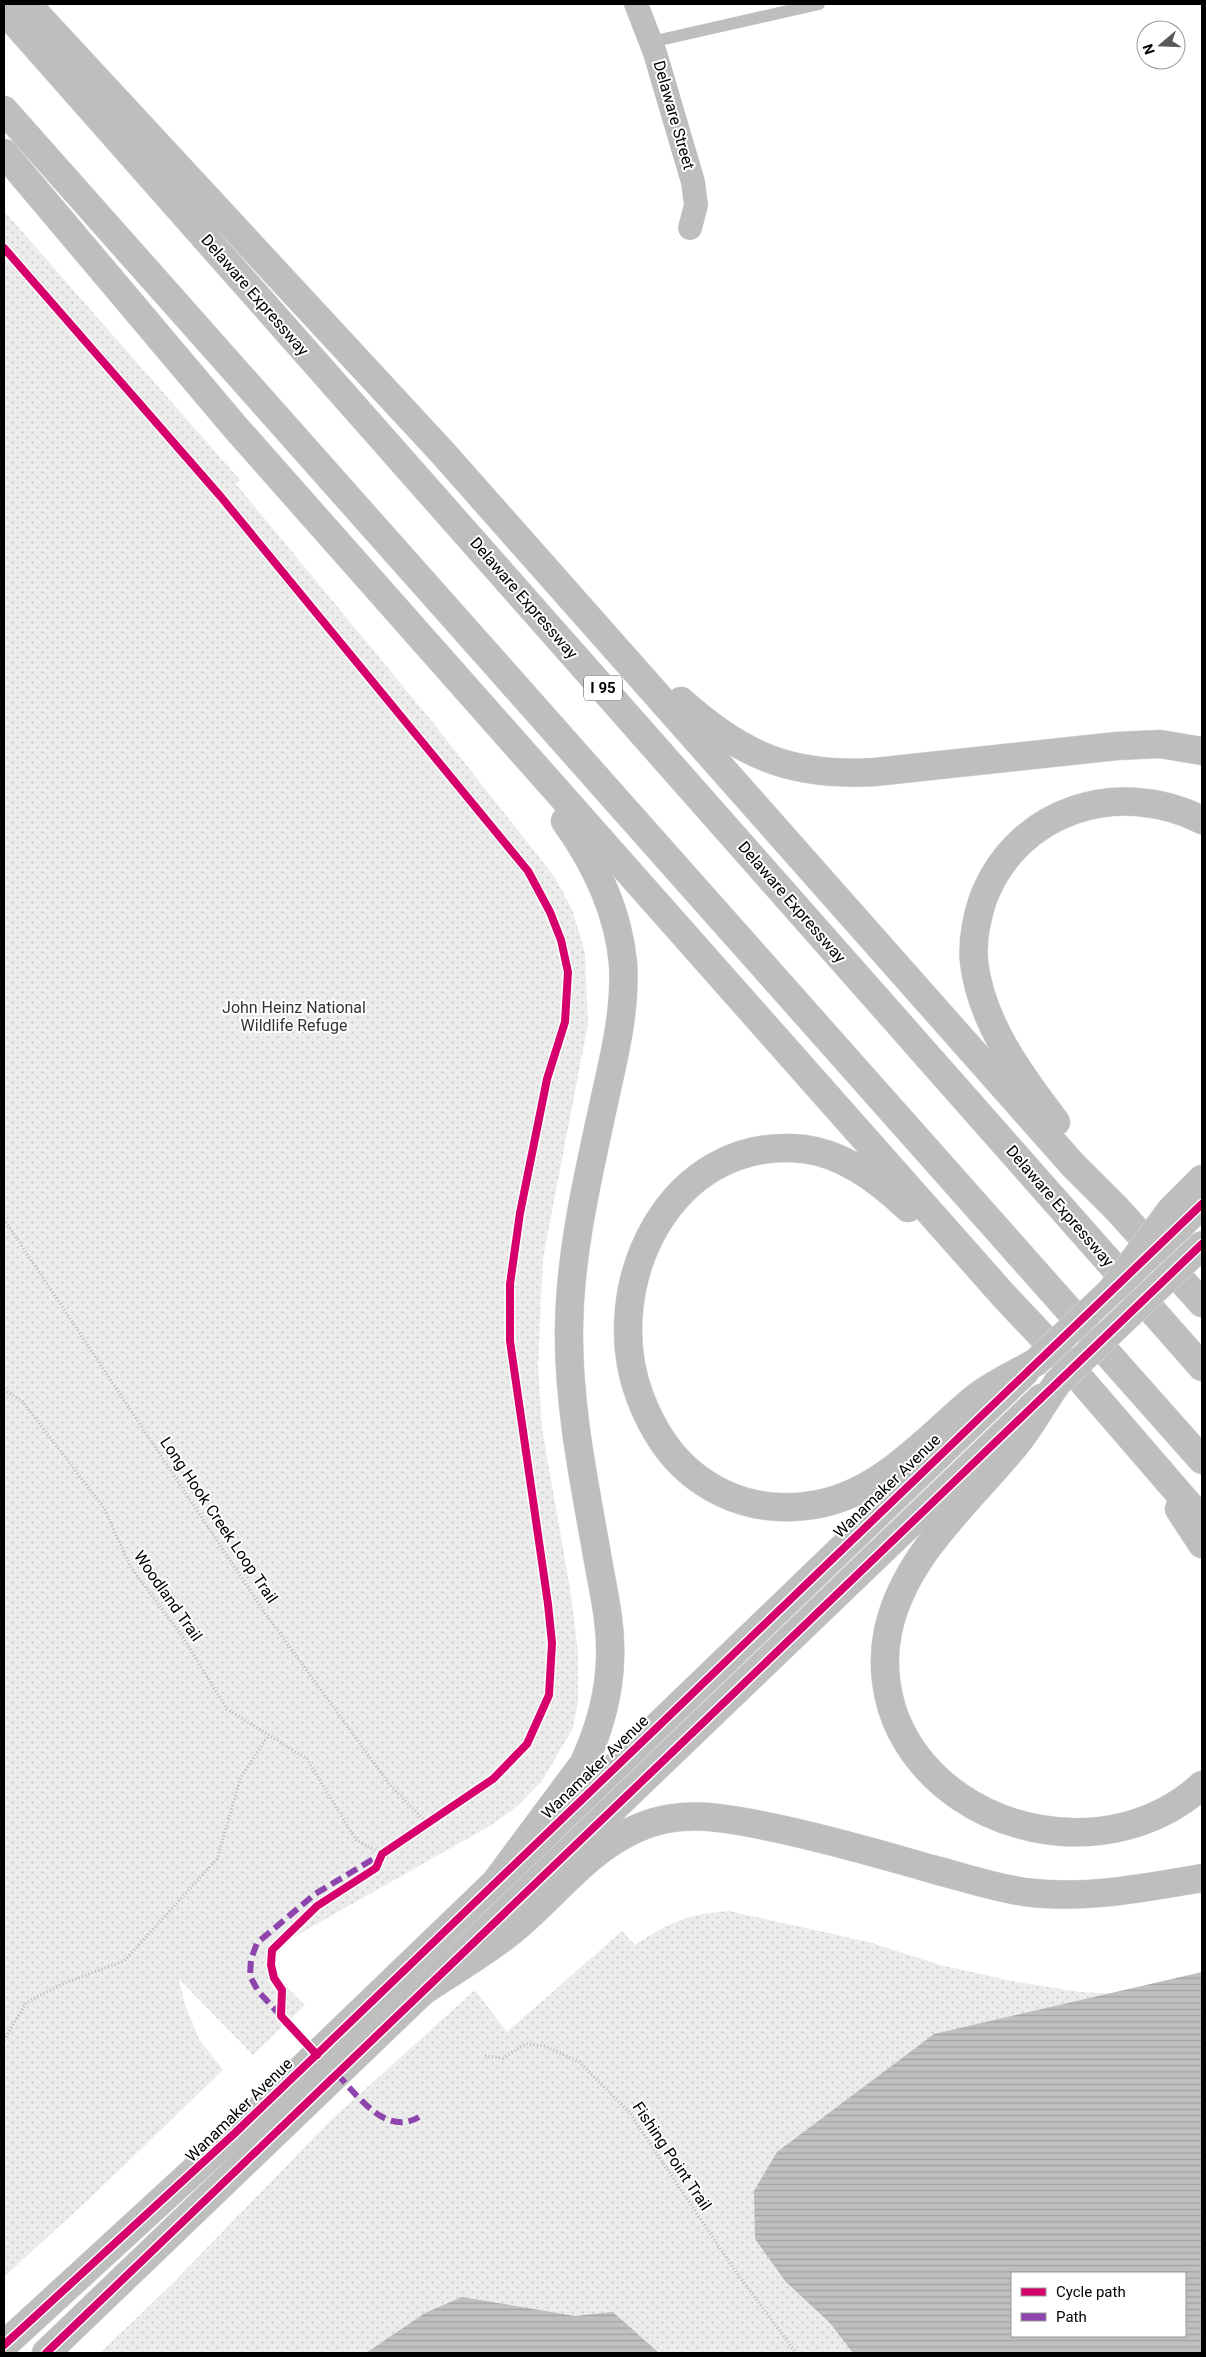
<svg xmlns="http://www.w3.org/2000/svg" width="1206" height="2357" font-family="Roboto,sans-serif">
<defs>
<pattern id="park-dots" width="8" height="8" patternUnits="userSpaceOnUse" patternTransform="scale(1.25)"><rect width="8" height="8" fill="#ececec"/><path d="M2 2h.1M6 6h.1" fill="none" stroke="#c9c9c9" stroke-width="1.8" stroke-linecap="round"/></pattern>
<pattern id="water-rules" width="6" height="5" patternUnits="userSpaceOnUse" patternTransform="scale(1.25)"><rect width="6" height="5" fill="#bfbfbf"/><path d="M0 2.5h6" fill="none" stroke="#a2a2a2"/></pattern>
</defs>
<rect width="100%" height="100%" fill="#fff"/>
<path fill="url(#park-dots)" fill-rule="evenodd" d="M4 211 240 480 236 484 430 719 554 876 572 909 585 952 588 1024 543 1258 538 1365 542 1428 571 1594 578 1652V1702L573 1728 542 1781 519 1805 493 1824 292 1938C259 1965 283 1983 305 2005L253 2055 179 1979 185 2005 199 2039 223 2070 87 2201 4 2277Z
M729 1911 869 1942 940 1965 1012 1981 1081 1992 1137 1995 1202 2353H100L170 2286 330 2121 475 1990 507 2032 622 1931 635 1945C670 1922 687 1914 729 1911ZM1012 2273H1185V2336H1012Z"/>
<path fill="url(#water-rules)" fill-rule="evenodd" d="M1202 1972V2353H853L830 2323 785 2281 755 2239 754 2191 777 2152 934 2034ZM1012 2273H1185V2336H1012Z
M462 2297 575 2316 613 2312 659 2353H366L425 2313Z"/>
<g fill="none" stroke-linecap="round" stroke-linejoin="round">
<defs>
<path id="primary" d="M1182 1224 1202 1204
M4 2345 235 2133 1025 1372
M46 2353 1041 1398"/>
<path id="highway" d="M27 4 442 452 1073 1165 1117 1209 1202 1303
M4 10 1202 1367
M4 110 1202 1460
M4 153 235 427 1004 1296 1057 1352 1202 1520
M681 701C742 756 792 777 875 772L1117 746 1160 744 1202 751
M1056 1122C1020 1075 981 1022 974 962 972 940 976 920 983 899 1017 809 1119 778 1202 820
M908 1208C880 1181 844 1154 804 1149 670 1134 598 1286 640 1397 651 1426 667 1453 691 1473 728 1503 772 1513 819 1504 883 1491 926 1439 974 1399 992 1384 1016 1374 1036 1362
M1171 1210 1202 1179
M1058 1382C1043 1403 1030 1428 1013 1448 967 1504 904 1556 888 1631 881 1665 886 1701 901 1731 956 1838 1113 1867 1202 1785
M1179 1509 1202 1544
M497 1880 584 1763C599 1730 609 1696 610 1660 612 1623 602 1586 596 1549 583 1476 568 1402 569 1328 570 1251 588 1177 604 1102 614 1057 626 1010 623 963 618 910 596 864 565 821
M419 1994C448 1974 480 1956 508 1934 553 1899 586 1849 640 1827 683 1809 726 1818 770 1827 825 1838 879 1854 932 1869 962 1877 993 1887 1024 1892 1084 1900 1143 1888 1202 1878"/>
</defs>
<use href="#primary" stroke="#dbdbdb" stroke-width="29"/>
<use href="#highway" stroke="#dbdbdb" stroke-width="29"/>
<path stroke="#b9b9b9" stroke-width="3" stroke-dasharray="1 2.5" stroke-linecap="butt" d="M4 1219 265 1613 390 1785 429 1825
M4 1390 22 1401 104 1508 130 1566 182 1636 227 1709 307 1759 356 1840 382 1854
M4 2040 26 2003 62 1984 124 1961 217 1859 241 1777 268 1736
M485 2056 503 2058 526 2044 545 2046 579 2062 629 2112 734 2269 796 2353"/>
<path stroke="#bebebe" stroke-width="12" d="M651 42 819 4"/>
<path stroke="#bebebe" stroke-width="24" d="M636 4 655 53 693 182 696 205 690 228"/>
<use href="#primary" stroke="#bebebe" stroke-width="28"/>
<use href="#highway" stroke="#bebebe" stroke-width="28"/>
<defs>
<path id="primary-bridge" d="M1036 1362 1182 1224
M1058 1382 1202 1245"/>
<path id="highway-bridge" d="M1111 1291 1171 1210"/>
</defs>
<use href="#primary-bridge" stroke="#dbdbdb" stroke-width="29" stroke-linecap="butt"/>
<use href="#highway-bridge" stroke="#dbdbdb" stroke-width="29" stroke-linecap="butt"/>
<use href="#primary-bridge" stroke="#bebebe" stroke-width="28"/>
<use href="#highway-bridge" stroke="#bebebe" stroke-width="28"/>
<path stroke="#8e44ad" stroke-width="6" stroke-dasharray="12 6" stroke-linecap="butt" d="M281 2016 258 1991 250 1976 251 1959 257 1943 315 1894 380 1855
M337 2074C358 2096 386 2137 419 2117"/>
<defs>
<path id="cycleway" d="M4 248 221 497 528 871 550 912 561 940 568 972 565 1022 547 1079 520 1213 510 1284V1341L548 1604 552 1643 549 1695 527 1744 493 1779 382 1854 376 1868 317 1906 272 1950 271 1965 274 1978 282 1990 281 2016 317 2055
M4 2345 235 2133 1202 1204
M46 2353 1202 1244"/>
</defs>
<use href="#cycleway" stroke="#fff" stroke-width="11"/>
<use href="#cycleway" stroke="#d6006c" stroke-width="8"/>
</g>
<g text-anchor="middle" dominant-baseline="central" stroke-width="4" stroke-linejoin="round" paint-order="stroke">
<rect fill="#fff" stroke="#4c4c4c" stroke-width="1" x="584" y="675.5" width="38" height="25" rx="4"/>
<g font-size="15" font-weight="bold" fill="#000">
<text x="603" y="688">I 95</text>
</g>
<g font-size="16" fill="#000" stroke="#fff">
<text transform="translate(674 115) rotate(74)">Delaware Street</text>
<text transform="translate(255 295) rotate(49)">Delaware Expressway</text>
<text transform="translate(524 598) rotate(49)">Delaware Expressway</text>
<text transform="translate(792 902) rotate(49)">Delaware Expressway</text>
<text transform="translate(1060 1206) rotate(49)">Delaware Expressway</text>
<text transform="translate(887 1486) rotate(-44)">Wanamaker Avenue</text>
<text transform="translate(219 1520) rotate(56)">Long Hook Creek Loop Trail</text>
<text transform="translate(168 1596) rotate(55)">Woodland Trail</text>
<text transform="translate(595 1767) rotate(-44)">Wanamaker Avenue</text>
<text transform="translate(239 2110) rotate(-44)">Wanamaker Avenue</text>
<text transform="translate(672 2156) rotate(56)">Fishing Point Trail</text>
</g>
<g font-size="16" fill="#333" stroke="#fff">
<text x="294" y="1007">John Heinz National<tspan x="294" dy="18">Wildlife Refuge</tspan></text>
</g>
</g>
<rect width="1206" height="2357" fill="none" stroke="#000000" stroke-width="10"/>
<rect x="1011" y="2272" width="175" height="65" fill="#ffffff" stroke="#999999"/>
<rect x="1021" y="2288" width="25" height="8" fill="#d6006c" stroke="#999999"/>
<text x="1056" y="2297" font-size="15" fill="#000000">Cycle path</text>
<rect x="1021" y="2313" width="25" height="8" fill="#8e44ad" stroke="#999999"/>
<text x="1056" y="2322" font-size="15" fill="#000000">Path</text>
<g transform="translate(1161 45) rotate(251)"><circle r="24" fill="#ffffff" stroke="#999999"/>
<path d="M0-4L9 19L0 12L-9 19Z" fill="#595959"/>
<text y="-8" font-size="14" font-weight="bold" text-anchor="middle" fill="#000000">N</text>
</g>
</svg>
